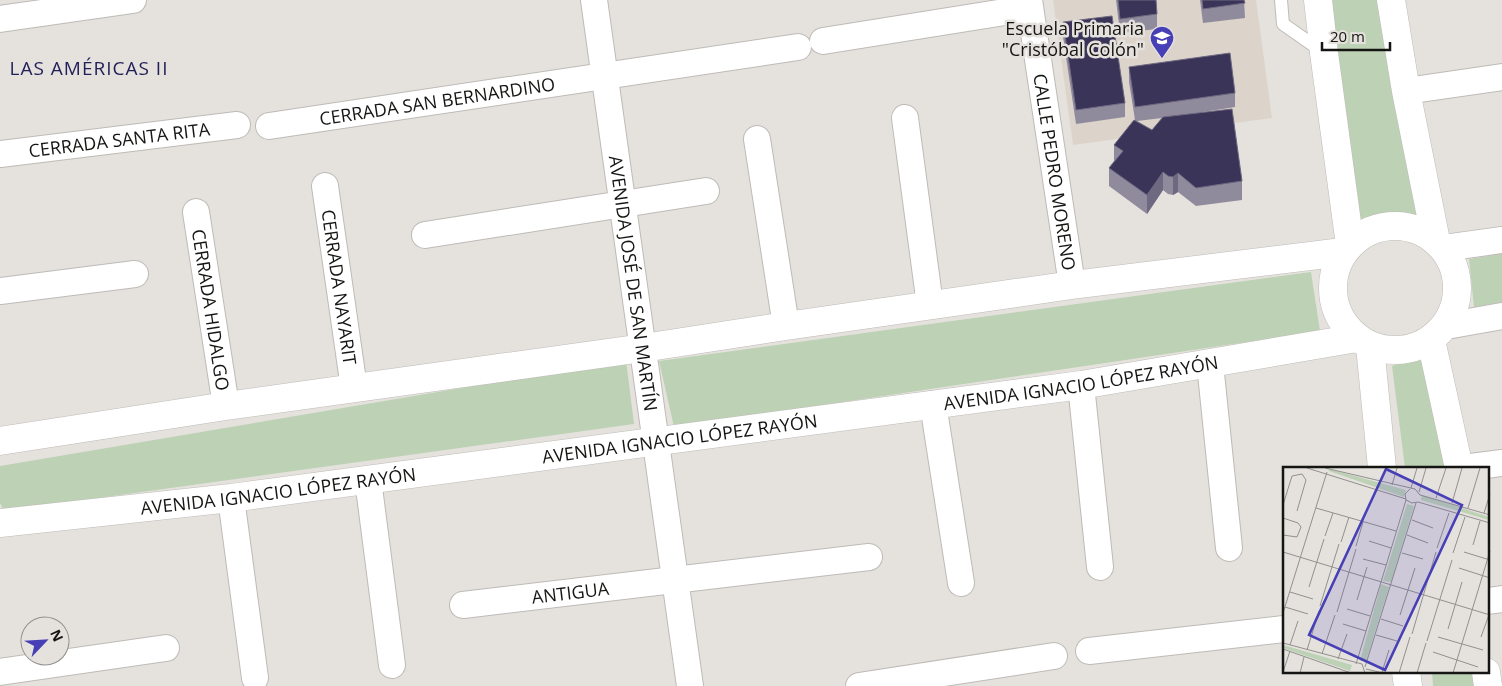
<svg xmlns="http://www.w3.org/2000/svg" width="1502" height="686" font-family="'Open Sans',sans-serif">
<rect width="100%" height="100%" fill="#e5e2de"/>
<path fill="#dcd4ca" d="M1053 0H1256L1272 118 1073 145Z"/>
<path fill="#bdd2b5" d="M1328 0H1380L1417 217H1386L1359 226Z
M1502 254V302L1474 307 1469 259Z
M1311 272 1320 331 674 427 659 361Z
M1434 353 1449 468H1405L1392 366Z
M626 360 634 424 4 511 0 503V466Z
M1432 672H1476L1477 686H1433Z"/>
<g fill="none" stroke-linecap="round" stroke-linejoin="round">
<defs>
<path id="lane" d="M1281 0 1283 24 1323 52"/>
<g id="street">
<path id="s1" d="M594 0 690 686"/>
<path id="s2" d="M1029 0 1072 285"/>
<path d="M0 19 133 0"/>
<path d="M823 41 1030 8"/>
<path d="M1406 91 1502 77"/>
<path d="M905 118 930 305"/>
<path id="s3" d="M269 126 798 47"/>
<path d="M757 139 786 326"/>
<path id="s4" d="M0 154 237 125"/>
<path id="s5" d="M325 186 354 388"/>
<path id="s6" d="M196 212 226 406"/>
<path d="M425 235 706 191"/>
<path d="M1444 248 1502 240"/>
<path d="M0 291 135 274"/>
<path d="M1446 326 1502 316"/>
<path d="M1210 364 1229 548"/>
<path d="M1081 385 1100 567"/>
<path d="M933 404 961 583"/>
<path d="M1463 468 1502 463"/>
<path d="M368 480 392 665"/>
<path d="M231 498 255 678"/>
<path d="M1488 601 1502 599"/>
<path id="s7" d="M463 605 869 557"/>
<path d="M1089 651 1284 629"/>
<path d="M0 672 166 648"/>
<path d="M859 686 1054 656"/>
</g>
<g id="secondary">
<path d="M1318 0 1324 53 1350 245"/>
<path d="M1391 0 1406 91 1436 241"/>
<circle cx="1395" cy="288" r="62"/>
<path d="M1431 340 1459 468"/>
<path d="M1370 346 1382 468"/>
<path d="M0 441 226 406 643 348 786 326 1072 285 1343 252"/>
<path id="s8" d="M0 523 231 498 1081 385 1357 338"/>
<path d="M1406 672 1408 686"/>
<path d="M1486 672 1488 686"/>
</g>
</defs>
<use href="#lane" stroke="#bebbb7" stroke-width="14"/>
<use href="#street" stroke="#bebbb7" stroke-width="28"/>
<use href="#secondary" stroke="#bebbb7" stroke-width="29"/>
<path stroke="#858480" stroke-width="3" stroke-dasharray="4 2.5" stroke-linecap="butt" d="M1386 217 1387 226"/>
<use href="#lane" stroke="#fff" stroke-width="12"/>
<use href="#street" stroke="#fff" stroke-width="26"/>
<use href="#secondary" stroke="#fff" stroke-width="28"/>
</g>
<path fill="#908b9c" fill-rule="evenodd" d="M1116 0H1156L1157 14V29L1120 33Z
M1200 0H1244L1245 18 1203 23Z
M1063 22 1125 103V117L1076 124 1063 37Z
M1129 67 1235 93V107L1190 114 1242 181V200L1196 206 1178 192 1173 195 1168 194 1163 190 1147 214 1109 186V168L1114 161V145L1135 120 1129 82ZM1162 118 1152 130 1137 121Z"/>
<path fill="#6e6881" d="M1163 172V190L1147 214V195Z
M1178 173V192L1173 195V177Z"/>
<path fill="#3b3459" stroke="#6e6881" d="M1118 0H1156L1157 14 1120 19Z
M1202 0H1244L1245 3 1203 9Z
M1112 16 1125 103 1076 110 1063 22Z
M1230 53 1235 93 1135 107 1129 67Z
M1232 109 1242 181 1196 188 1178 173 1173 177 1168 176 1163 172 1147 195 1109 168 1123 151 1114 145 1134 120 1152 130 1163 117Z"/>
<defs>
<symbol id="school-pin" viewBox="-11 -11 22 30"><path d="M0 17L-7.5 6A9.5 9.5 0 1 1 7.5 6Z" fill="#473fb5" stroke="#e5e2de"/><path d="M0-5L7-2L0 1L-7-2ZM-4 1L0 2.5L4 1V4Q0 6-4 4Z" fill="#fff"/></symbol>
</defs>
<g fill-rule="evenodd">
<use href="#school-pin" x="1148" y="24" width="28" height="38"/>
</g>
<g text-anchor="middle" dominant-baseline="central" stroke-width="5" stroke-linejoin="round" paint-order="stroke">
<g font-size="18" fill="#151513" stroke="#e5e2de" text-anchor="end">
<text x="1144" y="28">Escuela Primaria<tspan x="1144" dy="21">"Cristóbal Colón"</tspan></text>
</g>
<g font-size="18" fill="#151513" stroke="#e5e2de">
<text stroke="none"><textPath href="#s3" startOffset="170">CERRADA SAN BERNARDINO</textPath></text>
<text stroke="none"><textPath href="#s4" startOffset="120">CERRADA SANTA RITA</textPath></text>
<text stroke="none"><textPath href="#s2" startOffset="174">CALLE PEDRO MORENO</textPath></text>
<text stroke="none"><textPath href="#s1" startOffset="286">AVENIDA JOSÉ DE SAN MARTÍN</textPath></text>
<text stroke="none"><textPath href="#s5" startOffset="102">CERRADA NAYARIT</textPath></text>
<text stroke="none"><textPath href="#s6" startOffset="99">CERRADA HIDALGO</textPath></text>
<text stroke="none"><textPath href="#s8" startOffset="1090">AVENIDA IGNACIO LÓPEZ RAYÓN</textPath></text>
<text stroke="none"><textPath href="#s8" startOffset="685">AVENIDA IGNACIO LÓPEZ RAYÓN</textPath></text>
<text stroke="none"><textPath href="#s8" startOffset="280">AVENIDA IGNACIO LÓPEZ RAYÓN</textPath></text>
<text stroke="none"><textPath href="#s7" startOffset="108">ANTIGUA</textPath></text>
</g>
<g font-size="19" letter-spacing="1" fill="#211f58" stroke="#e5e2de">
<text x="89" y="68">LAS AMÉRICAS II</text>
</g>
</g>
<g transform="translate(1283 467)">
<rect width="206" height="206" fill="#e5e2de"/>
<path d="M46 2 123 23 121 30 46 4ZM139 28 206 50V53L138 33ZM124 37 131 39 108 115 100 114ZM98 117 106 120 83 194H77ZM0 178 69 198 67 204 0 181Z" fill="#bdd2b5"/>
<path fill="none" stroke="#92908d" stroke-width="1" d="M24 1 123 32M42 1 132 22 137 28M109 18 114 1M128 21 134 1M127 22 122 27 123 33 129 36 135 35M136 25 143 1M137 28 207 48M153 31 163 1M135 35 207 56M169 36 179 1M0 38 9 9 19 7 23 13 14 44M33 41 113 64M185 41 197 1M201 46 207 27M0 51 15 56 18 60 14 70 0 68M129 53 150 61M124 68 145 76M42 69 50 46M86 74 108 81M58 75 66 50M190 78 197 54M73 79 80 55M154 81 166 46M0 85 207 148M181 85 207 93M119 86 140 92M170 86 182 50M80 92 103 98M176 101 207 111M26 120 41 72M7 125 30 132M74 133 84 100M37 139 56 77M2 140 25 147M64 142 87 149M54 145 73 82M0 146 44 5M117 148 132 101M98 152 120 159M60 157 83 164M165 162 179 115M129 167 153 85M93 168 114 174M155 170 200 183M198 170 207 145M144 174 169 93M0 176 79 197 82 206M7 178 15 154M0 182 68 206M24 183 36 144M150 185 195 200M39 187 52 148M55 192 64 167M73 197 123 33M82 200 133 36M83 202 100 206M0 205 7 184M99 205 106 183M17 206 21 190M116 206 127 170M134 206 143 176M170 206 207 84"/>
<path fill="#473fb5" fill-opacity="0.15" stroke="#473fb5" stroke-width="2.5" d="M103 2 179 38 102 203 26 168Z"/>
<rect width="206" height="206" fill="none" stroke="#151513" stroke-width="2.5"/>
</g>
<g transform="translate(45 641) rotate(65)"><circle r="24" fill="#e5e2de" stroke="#92908d"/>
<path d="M0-4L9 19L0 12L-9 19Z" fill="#473fb5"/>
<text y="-8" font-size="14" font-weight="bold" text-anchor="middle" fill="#151513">N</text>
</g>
<path d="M1322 42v8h68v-8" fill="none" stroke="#151513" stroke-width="2.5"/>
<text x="1330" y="42" font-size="15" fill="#151513" stroke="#e5e2de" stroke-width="4" paint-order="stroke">20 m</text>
</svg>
